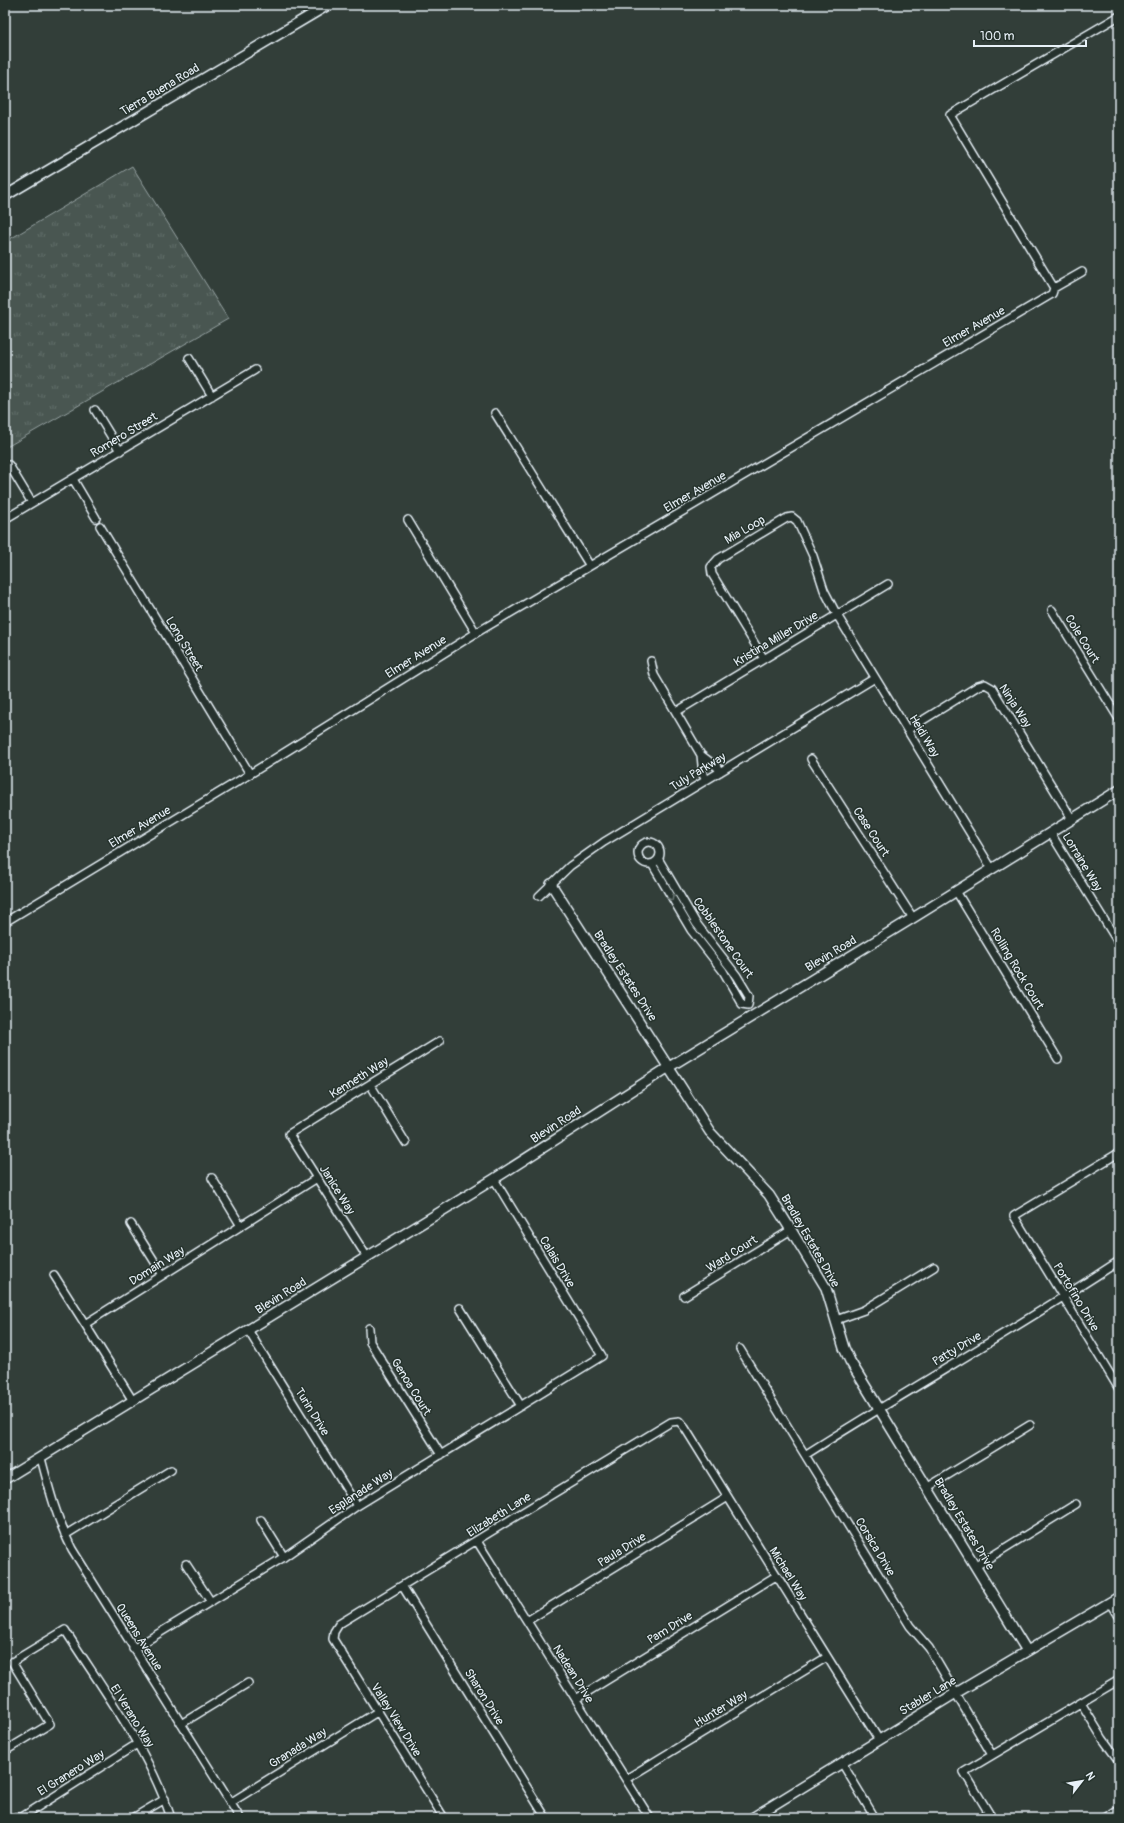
<svg xmlns="http://www.w3.org/2000/svg" width="1124" height="1823" font-family="Pangolin,sans-serif">
<defs>
<pattern id="grass-tufts" width="24" height="20" patternUnits="userSpaceOnUse"><rect width="24" height="20" fill="#495651"/><path d="M3 7l-1-3M5 7V3M7 7l1-3M15 17l-1-3M17 17v-4M19 17l1-3" fill="none" stroke="#636f6b"/></pattern>
</defs>
<rect width="100%" height="100%" fill="#323e39"/>
<filter id="ink" filterUnits="userSpaceOnUse"><feTurbulence type="fractalNoise" baseFrequency=".025" numOctaves="2"/><feDisplacementMap in="SourceGraphic" scale="8" xChannelSelector="R" yChannelSelector="G"/><feConvolveMatrix kernelMatrix="1 2 1 2 8 2 1 2 1" color-interpolation-filters="sRGB"/></filter>
<g filter="url(#ink)">
<path fill="url(#grass-tufts)" stroke="#98a4a4" d="M132 166 228 319 5 448V242Z"/>
<g fill="none" stroke-linecap="round" stroke-linejoin="round">
<defs>
<path id="minor" d="M1054 288 1082 272
M189 358 212 396
M95 410 120 451
M495 413 590 566
M9 465 32 503
M73 479 96 518
M5 519 255 370
M408 520 476 633
M100 526 250 774
M1052 610 1119 719
M764 659 712 574 711 567 718 559 787 518 792 517 797 521 813 556 824 590 837 615 992 869
M651 661 654 675 701 755 717 767 720 772
M676 712 888 584
M907 730 978 686 985 684 992 688 1072 819
M701 755 703 775 706 780
M811 759 913 918
M1050 832 1119 944
M638 853a11 11 0 1 1 22 0a11 11 0 1 1-22 0Z
M659 860 696 923 737 976 749 996 748 1005
M652 864 691 930 723 971 742 1004 748 1005
M956 891 1058 1059
M539 896 570 866 604 842 875 678
M5 922 250 774 476 633 1052 294 1054 288 950 115 1119 16
M370 1084 406 1143
M1119 1157 1117 1154 1014 1216 1119 1389
M212 1178 241 1226
M131 1224 163 1275
M367 1257 289 1134 440 1041
M54 1275 85 1324
M684 1296 791 1230
M460 1308 521 1406
M836 1320 864 1310 934 1267
M369 1328 370 1342 441 1455
M248 1330 357 1506
M740 1349 910 1626 929 1648 992 1755
M133 1401 85 1324 317 1178
M805 1455C909 1389 1016 1329 1119 1261
M41 1458C49 1489 57 1520 72 1549L240 1818
M928 1487 1030 1425
M261 1520 284 1557
M65 1535 171 1470
M477 1541 650 1818
M186 1564 211 1602
M976 1566 1076 1504
M403 1587 546 1818
M1110 1603 1119 1618
M527 1621 728 1497
M133 1649 284 1557 357 1506 602 1356 494 1179
M576 1699 776 1576
M1081 1703 1103 1739 1119 1761
M181 1724 248 1683
M5 1751 50 1724 12 1662 65 1630C103 1690 149 1750 171 1818
M842 1763 875 1818
M626 1779 827 1657
M230 1803 377 1712
M15 1818 22 1817 137 1744
M133 1818 165 1799
M444 1818 333 1639 334 1632 339 1624 671 1422 679 1421 685 1428 879 1740
M992 1818 964 1772 1119 1680
M1105 1818 1119 1809"/>
<path id="tertiary" d="M5 196 328 5
M551 884 710 1132 769 1195 791 1230 826 1288 844 1348 850 1361 1027 1651
M5 1479 494 1179 669 1067 913 918 1119 790
M752 1818 956 1693 1119 1597"/>
</defs>
<use href="#minor" stroke="#e8f1f8" stroke-width="10"/>
<use href="#tertiary" stroke="#e8f1f8" stroke-width="12"/>
<use href="#minor" stroke="#26332d" stroke-width="7"/>
<use href="#tertiary" stroke="#26332d" stroke-width="9"/>
</g>
<defs><path id="oneway-chevron" d="M-2-3.5L2.5 0L-2 3.5" fill="none" stroke-width="1.6" stroke-linecap="round" stroke-linejoin="round"/></defs>
<use stroke="#6a7674" href="#oneway-chevron" transform="translate(671 898) rotate(60)"/>
</g>
<g text-anchor="middle" dominant-baseline="central" stroke-width="3" stroke-linejoin="round" paint-order="stroke">
<g font-size="12" fill="#e8f1f8" stroke="#26332d">
<text transform="translate(160 90) rotate(-31)">Tierra Buena Road</text>
<text transform="translate(974 327) rotate(-30)">Elmer Avenue</text>
<text transform="translate(124 435) rotate(-31)">Romero Street</text>
<text transform="translate(695 492) rotate(-30)">Elmer Avenue</text>
<text transform="translate(745 530) rotate(-30)">Mia Loop</text>
<text transform="translate(776 639) rotate(-31)">Kristina Miller Drive</text>
<text transform="translate(1082 639) rotate(58)">Cole Court</text>
<text transform="translate(184 644) rotate(59)">Long Street</text>
<text transform="translate(416 657) rotate(-32)">Elmer Avenue</text>
<text transform="translate(1015 706) rotate(57)">Ninja Way</text>
<text transform="translate(924 736) rotate(59)">Heidi Way</text>
<text transform="translate(698 772) rotate(-31)">Tuly Parkway</text>
<text transform="translate(140 827) rotate(-31)">Elmer Avenue</text>
<text transform="translate(871 832) rotate(57)">Case Court</text>
<text transform="translate(1082 862) rotate(59)">Lorraine Way</text>
<text transform="translate(723 938) rotate(55)">Cobblestone Court</text>
<text transform="translate(831 954) rotate(-31)">Blevin Road</text>
<text transform="translate(1017 969) rotate(59)">Rolling Rock Court</text>
<text transform="translate(625 976) rotate(57)">Bradley Estates Drive</text>
<text transform="translate(359 1078) rotate(-32)">Kenneth Way</text>
<text transform="translate(556 1125) rotate(-33)">Blevin Road</text>
<text transform="translate(337 1190) rotate(58)">Janice Way</text>
<text transform="translate(810 1241) rotate(60)">Bradley Estates Drive</text>
<text transform="translate(732 1254) rotate(-32)">Ward Court</text>
<text transform="translate(557 1262) rotate(59)">Calais Drive</text>
<text transform="translate(157 1266) rotate(-32)">Domain Way</text>
<text transform="translate(281 1296) rotate(-32)">Blevin Road</text>
<text transform="translate(1076 1297) rotate(59)">Portofino Drive</text>
<text transform="translate(957 1349) rotate(-31)">Patty Drive</text>
<text transform="translate(411 1387) rotate(58)">Genoa Court</text>
<text transform="translate(312 1412) rotate(58)">Turin Drive</text>
<text transform="translate(361 1492) rotate(-33)">Esplanade Way</text>
<text transform="translate(499 1515) rotate(-32)">Elizabeth Lane</text>
<text transform="translate(964 1524) rotate(59)">Bradley Estates Drive</text>
<text transform="translate(875 1547) rotate(59)">Corsica Drive</text>
<text transform="translate(622 1550) rotate(-32)">Paula Drive</text>
<text transform="translate(788 1574) rotate(58)">Michael Way</text>
<text transform="translate(670 1628) rotate(-32)">Pam Drive</text>
<text transform="translate(139 1637) rotate(58)">Queens Avenue</text>
<text transform="translate(573 1674) rotate(58)">Nadean Drive</text>
<text transform="translate(928 1696) rotate(-31)">Stabler Lane</text>
<text transform="translate(484 1697) rotate(58)">Sharon Drive</text>
<text transform="translate(721 1709) rotate(-31)">Hunter Way</text>
<text transform="translate(132 1716) rotate(58)">El Verano Way</text>
<text transform="translate(396 1720) rotate(58)">Valley View Drive</text>
<text transform="translate(298 1748) rotate(-32)">Granada Way</text>
<text transform="translate(71 1773) rotate(-32)">El Granero Way</text>
</g>
</g>
<rect width="1124" height="1823" fill="none" stroke="#26332d" stroke-width="20"/>
<rect x="10" y="10" width="1104" height="1803" fill="none" stroke="#e8f1f8" stroke-width="1.5" filter="url(#ink)"/>
<g transform="translate(1082 1781) rotate(59)" stroke="#26332d" stroke-width="3" paint-order="stroke">
<path d="M0-3L7 15L0 10L-7 15Z" fill="#e8f1f8"/>
<text y="-6" font-size="11" font-weight="bold" text-anchor="middle" fill="#e8f1f8">N</text>
</g>
<path d="M974 40v6h112v-6" fill="none" stroke="#e8f1f8" stroke-width="2"/>
<text x="980" y="40" font-size="12" fill="#e8f1f8" stroke="#26332d" stroke-width="3" paint-order="stroke">100 m</text>
</svg>
